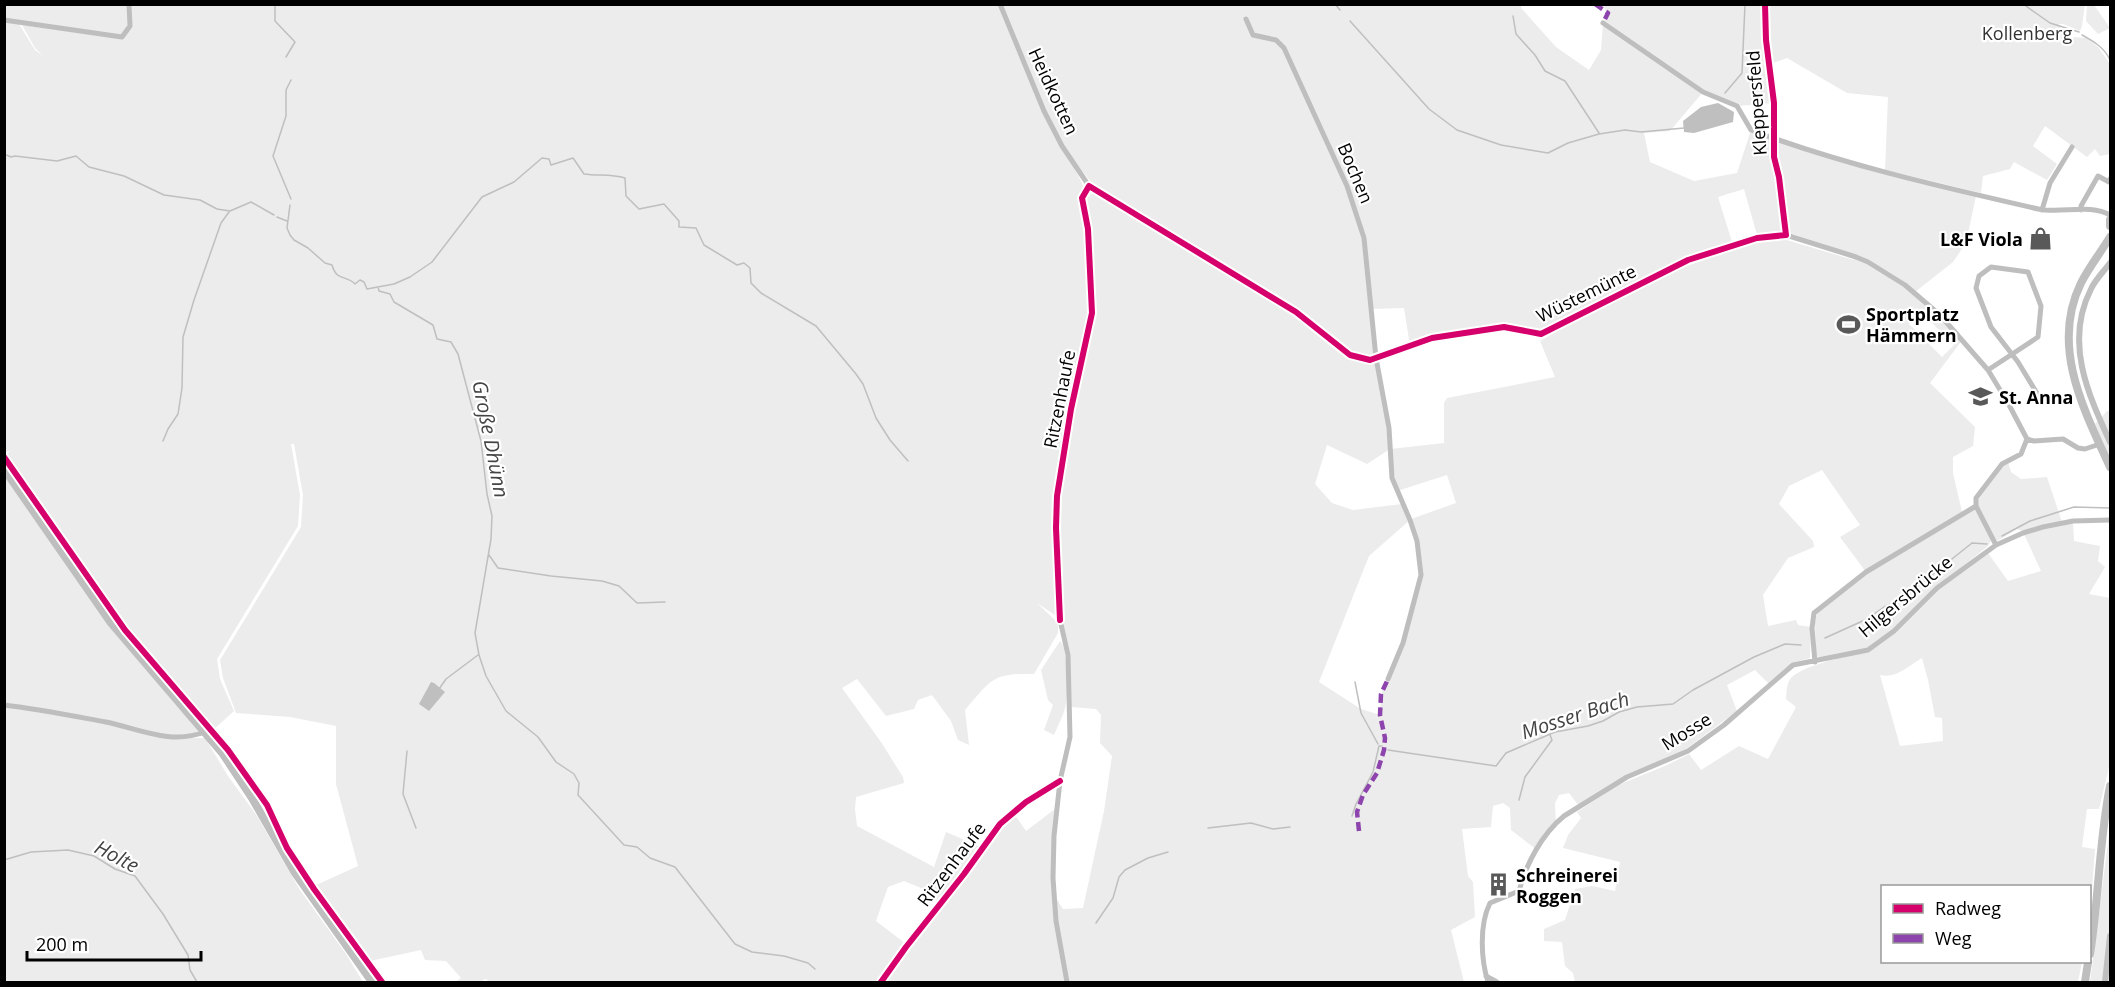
<svg xmlns="http://www.w3.org/2000/svg" width="2115" height="987" font-family="'Open Sans',sans-serif">
<rect width="100%" height="100%" fill="#fff"/>
<path fill="#ececec" fill-rule="evenodd" d="M132 4H1522L1521 8 1556 47 1589 70 1601 50 1603 23 1607 13 1603 5 2085 4 2082 26 2080 31 2063 24H2059L2070 43 2074 37 2086 38 2098 47 2110 64V154L2100 156 2095 149 2087 157 2045 126 2033 146 2057 164 2047 180 2014 162 2010 169 1983 176 1981 193 1885 170 1888 97 1847 93 1787 58 1770 64 1774 103 1737 106 1703 92 1670 131 1644 133 1650 162 1694 181 1737 173 1751 130 1773 139 1976 196 1966 243 1953 262 1915 292C1877 258 1836 249 1790 233L1785 221 1782 232 1757 235 1744 189 1718 197 1733 245 1687 257 1544 330 1504 327 1432 338 1410 346 1404 308 1372 309 1374 356 1351 352 1296 310 1268 292 1092 183 1065 150 1083 185V203L1080 204 1086 229 1090 312 1069 409 1054 496 1053 526 1058 617 1037 603 1058 623V633L1034 674C992 673 991 680 965 710L969 745 958 740 951 721 932 695 918 700 914 709 886 716 857 679 842 688 881 742 903 777 904 783 856 797 855 809 857 826 934 867 946 832 981 847 939 903 926 890 904 881 888 887 876 921 906 944 878 982H489L486 979 479 982H455L461 978 446 961 425 960 421 950 370 961 314 886 358 866 336 784V726L290 717 236 713 223 678 220 660 301 527 303 495 294 444H291L300 495 298 526 217 659 220 679 234 711 213 730 175 683 134 639 7 455 10 451 5 452V21L19 24 35 50 43 56 35 48 22 25 122 39 132 27Z
M4 5H127L129 26 120 36 5 18Z
M2087 5H2094L2110 28 2098 34 2086 21Z
M1093 192 1267 293 1350 355 1376 358 1390 449 1444 443V403L1447 398 1555 377 1540 341 1606 303 1672 271 1759 241 1783 239 1854 260 1856 257 1905 285 1963 339 1930 383 1975 427 1973 446 1953 457V473L1962 512 1975 509 1988 531 1991 541 1988 546 1945 581 1988 553 2008 581 2041 571 2024 534 2073 523 2074 541 2100 546 2098 561 2105 567 2089 594 2110 598V763L2099 809H2087L2082 847 2095 849 2090 916V886H1882V962H2082L2078 982H1575L1573 973 1565 966 1562 942 1544 941V929L1565 920 1575 889 1592 886 1615 891 1620 862 1563 848 1568 835 1581 818 1577 812 1618 785 1667 765 1689 754 1701 770 1739 746 1768 759 1796 707 1786 699C1787 691 1786 683 1792 677 1804 666 1842 657 1859 653L1822 658 1818 657 1816 653 1815 623 1817 613 1866 572 1840 537 1860 525 1822 470 1789 486 1779 504 1813 541 1814 547 1788 558 1763 595 1768 626 1796 620 1798 625 1811 627 1810 658 1792 663 1769 684 1755 670 1727 685 1737 711 1683 751 1616 781 1578 805 1569 793 1559 795 1555 803 1556 823 1537 850 1511 830 1510 808 1503 803 1493 806 1491 827 1462 829 1468 876 1473 882 1475 917 1451 930 1464 982H884L966 876 1001 826 1015 815 1026 831 1055 809 1054 895 1063 909 1083 908 1104 811 1112 756 1100 743 1101 715 1096 709 1071 707 1063 623 1059 525 1060 497 1074 410 1095 313 1091 229 1085 203V200ZM1921 312 1954 345 1942 357 1909 324ZM1327 445 1367 464 1390 449 1397 491 1447 475 1456 503 1411 519 1402 504 1353 510 1332 503 1315 484ZM1410 520 1417 548 1421 575 1403 643 1381 694 1380 715 1361 709 1319 682 1369 556ZM1922 658 1928 680 1935 717 1942 718 1943 741 1900 746 1880 675C1896 679 1908 666 1922 658Z
M2108 410 2110 415V460L2095 424Z
M2008 462 2011 472 2021 479 2047 477 2062 522 2022 531 2017 529 1997 541 1978 505V500L2003 466Z
M4 476 98 608 201 732 195 734 155 737 205 738 228 776 257 816 300 890 346 954 363 982H5Z
M1060 641C1068 647 1068 690 1066 703 1065 713 1058 725 1054 735L1044 730 1053 705 1048 700 1041 670Z
M2110 827V982H2090Z"/>
<path fill="#bfbfbf" d="M1718 103 1734 112 1733 122 1694 133 1684 132 1683 121 1701 107Z
M431 682 434 683 445 692 429 711 419 704Z"/>
<g fill="none" stroke-linecap="round" stroke-linejoin="round">
<path stroke="#bfbfbf" stroke-width="1.5" d="M275 4V21L295 42 286 57
M1335 4 1340 10
M2023 4 2050 23 2079 32
M1513 16 1516 34 1535 55 1545 71 1565 81 1599 133
M1350 21 1429 109 1457 130 1501 145 1548 153 1568 143 1599 134 1625 130 1641 132 1684 128
M2082 35C2093 41 2105 48 2110 60
M1725 93 1742 73 1745 4
M4 154 11 157 15 156 57 161 76 156 89 167 124 176 164 195 200 200 217 209 230 211 251 202 274 215
M291 199 273 156 286 116V90L291 80
M290 205 287 228 290 235 294 240 308 248 325 263 332 265C337 282 345 274 355 284L360 280 364 282 367 289 394 284 410 277 432 262 482 197 514 182 542 158 549 159 551 165 573 158 584 174C598 176 611 174 625 178L626 196 639 209 664 204 679 221V227L696 228 704 245 737 265 744 263 750 268 751 283 761 293 816 326 856 374 863 384 876 418 890 440 908 461
M277 217 287 221
M378 287 379 291 390 294 394 302 433 325 437 339 451 342 458 354 481 441 487 494 492 516 491 539 475 633 479 655 486 676 506 711 538 737 556 762 574 774 579 783 578 795 624 845 637 847 650 858 675 867 735 944 752 952 784 956 808 963 815 969
M163 441 168 429 178 414 182 388 183 337 194 300 221 223 229 212
M2002 536 2030 521 2074 507 2110 508
M489 555 498 568 551 576 602 581 619 586 637 603 665 602
M1825 638 1867 619 1884 607 1903 598 1972 543 1987 544
M1355 682 1361 713 1378 744
M439 689 446 679 478 655
M1388 750 1496 766 1506 753 1555 732 1588 726 1603 721 1619 712 1637 707 1673 704 1693 690 1754 657 1785 644 1801 645
M407 751 403 794 416 828
M1519 800 1525 777 1552 740 1550 735
M1352 816 1356 804 1373 772 1379 746H1382
M1208 828 1251 823 1273 829 1290 827
M4 860 31 852 68 850 94 856 115 869 135 876 163 914 188 955 190 970 197 982
M1096 923 1113 898 1119 877 1125 870 1148 858 1168 852"/>
<path stroke="#bfbfbf" stroke-width="6" d="M2110 263C2104 271 2095 280 2091 289 2064 342 2088 394 2110 442
M2105 982 2110 936"/>
<path stroke="#bebebe" stroke-width="5" d="M1000 4 1044 111 1062 146 1089 186 1296 312 1350 355 1370 360 1432 338 1504 327 1541 334 1688 260 1757 238 1786 235 1856 257 1868 262 1905 285 1940 315 1988 370 2008 403 2027 439 2034 441 2063 439 2078 448 2085 449 2100 444
M1765 4 1766 40 1774 103V157L1779 177 1786 235
M1246 19 1253 35 1276 40 1284 48 1347 186 1364 238 1376 358 1389 428 1392 478 1410 520 1417 541 1421 575 1403 643 1388 679
M4 20 122 37 130 26 129 4
M1603 23 1703 92 1737 106 1751 130C1844 165 1942 187 2038 209 2061 214 2090 203 2110 215
M2042 210 2050 183 2072 147
M2081 210V206L2098 176 2109 182 2110 179
M1988 370 2038 337 2041 306 2028 272 1991 267 1979 276 1976 288 1991 327 2018 362 2041 400
M1996 545 1976 506V498L2002 464 2021 454 2027 439
M1815 662 1812 628 1814 613 1866 572 1976 506
M4 705C38 709 73 716 106 722 140 729 170 745 205 732
M1486 976 1497 982
M881 982 906 947 964 874 1000 824 1026 802 1060 781
M1067 982 1056 921 1053 878 1054 836 1060 781 1070 737 1068 655 1060 620 1056 528 1057 496 1071 409 1092 313 1088 229 1083 203 1082 198 1089 186
M1488 982C1481 960 1479 925 1490 903L1519 891C1526 864 1542 834 1564 816L1627 777 1688 751 1724 725 1793 665 1868 650 1894 631 1937 588 1996 545 2023 533 2043 527 2073 521 2110 520"/>
<path stroke="#bebebe" stroke-width="8" d="M2110 220V226
M2110 237C2101 252 2089 267 2081 283 2050 346 2084 410 2110 467
M4 469 111 623 223 754 252 798 295 873 372 982
M2090 954C2099 898 2099 841 2110 786
M2085 982 2088 962"/>
<path stroke="#8e44ad" stroke-width="4.5" stroke-dasharray="9 4.5" stroke-linecap="butt" d="M1595 4 1608 13 1603 23
M1359 831 1357 812 1363 795 1377 773 1384 750 1385 738 1380 715 1381 694 1388 679"/>
<defs>
<path id="cycleway" d="M4 457 125 630 228 750 267 805 287 848 314 889 382 982
M1060 620 1056 528 1057 496 1071 409 1092 313 1088 229 1083 203 1082 198 1089 186 1296 312 1350 355 1370 360 1432 338 1504 327 1541 334 1688 260 1757 238 1786 235 1779 177 1774 157V103L1766 40 1765 4
M881 982 906 947 964 874 1000 824 1026 802 1060 781"/>
</defs>
<use href="#cycleway" stroke="#fff" stroke-width="10"/>
<use href="#cycleway" stroke="#d6006c" stroke-width="6"/>
</g>
<defs>
<symbol id="shop-bare" viewBox="-9 -9 18 18"><path d="M-5-2.5h2.3a2.7 3.5 0 0 1 5.4 0H5L5.5 6h-11ZM-1.5-2.5h3a1.5 2.3 0 0 0-3 0Z" fill="#595959" stroke="#fff" stroke-width="2.5" paint-order="stroke"/></symbol>
<symbol id="stadium-bare" viewBox="-9 -9 18 18"><path d="M0-5a6.5 5 0 1 0 0 10a6.5 5 0 1 0 0-10ZM-3.5-1.8h7v3.6h-7Z" fill="#595959" stroke="#fff" stroke-width="2.5" paint-order="stroke"/></symbol>
<symbol id="school-bare" viewBox="-9 -9 18 18"><path d="M0-5L7-2L0 1L-7-2ZM-4 1L0 2.5L4 1V4Q0 6-4 4Z" fill="#595959" stroke="#fff" stroke-width="2.5" paint-order="stroke"/></symbol>
<symbol id="building-bare" viewBox="-9 -9 18 18"><path d="M-4-6H4V6H1V3H-1V6H-4ZM-2.5-4.3h1.7v1.8h-1.7ZM.8-4.3h1.7v1.8H.8ZM-2.5-1h1.7V.8h-1.7ZM.8-1h1.7V.8H.8Z" fill="#595959" stroke="#fff" stroke-width="2.5" paint-order="stroke"/></symbol>
</defs>
<g fill-rule="evenodd">
<use href="#shop-bare" x="2024" y="222" width="33" height="33"/>
<use href="#stadium-bare" x="1832" y="308" width="33" height="33"/>
<use href="#school-bare" x="1964" y="380" width="33" height="33"/>
<use href="#building-bare" x="1482" y="868" width="33" height="33"/>
</g>
<g text-anchor="middle" dominant-baseline="central" stroke-width="4.5" stroke-linejoin="round" paint-order="stroke">
<g font-size="18" fill="#333" stroke="#fff">
<text x="2027" y="33">Kollenberg</text>
</g>
<g font-size="18" fill="#000" stroke="#fff">
<text transform="translate(1054 91) rotate(65)">Heidkotten</text>
<text transform="translate(1756 103) rotate(-94)">Kleppersfeld</text>
<text transform="translate(1356 173) rotate(67)">Bochen</text>
<text transform="translate(1586 293) rotate(-26)">Wüstemünte</text>
<text transform="translate(1059 399) rotate(-79)">Ritzenhaufe</text>
<text transform="translate(1905 596) rotate(-40)">Hilgersbrücke</text>
<text transform="translate(1686 731) rotate(-32)">Mosse</text>
<text transform="translate(951 864) rotate(-53)">Ritzenhaufe</text>
</g>
<g font-size="18" font-weight="bold" fill="#000" stroke="#fff" text-anchor="start">
<text x="2023" y="239" text-anchor="end">L&amp;F Viola</text>
<text x="1866" y="314">Sportplatz<tspan x="1866" dy="21">Hämmern</tspan></text>
<text x="1999" y="397">St. Anna</text>
<text x="1516" y="875">Schreinerei<tspan x="1516" dy="21">Roggen</tspan></text>
</g>
<g font-size="20" font-style="italic" fill="#444" stroke="#fff">
<text transform="translate(491 439) rotate(79)">Große Dhünn</text>
<text transform="translate(1575 715) rotate(-18)">Mosser Bach</text>
<text transform="translate(117 856) rotate(28)">Holte</text>
</g>
</g>
<rect width="2115" height="987" fill="none" stroke="#000000" stroke-width="12"/>
<rect x="1881" y="885" width="210" height="78" fill="#ffffff" stroke="#999999" stroke-width="1.5"/>
<rect x="1893" y="904" width="30" height="9" fill="#d6006c" stroke="#999999" stroke-width="1.5"/>
<text x="1935" y="915" font-size="18" fill="#000000">Radweg</text>
<rect x="1893" y="934" width="30" height="9" fill="#8e44ad" stroke="#999999" stroke-width="1.5"/>
<text x="1935" y="945" font-size="18" fill="#000000">Weg</text>
<path d="M27 951v9h174v-9" fill="none" stroke="#000000" stroke-width="3"/>
<text x="36" y="951" font-size="18" fill="#000000" stroke="#ffffff" stroke-width="4.5" paint-order="stroke">200 m</text>
</svg>
